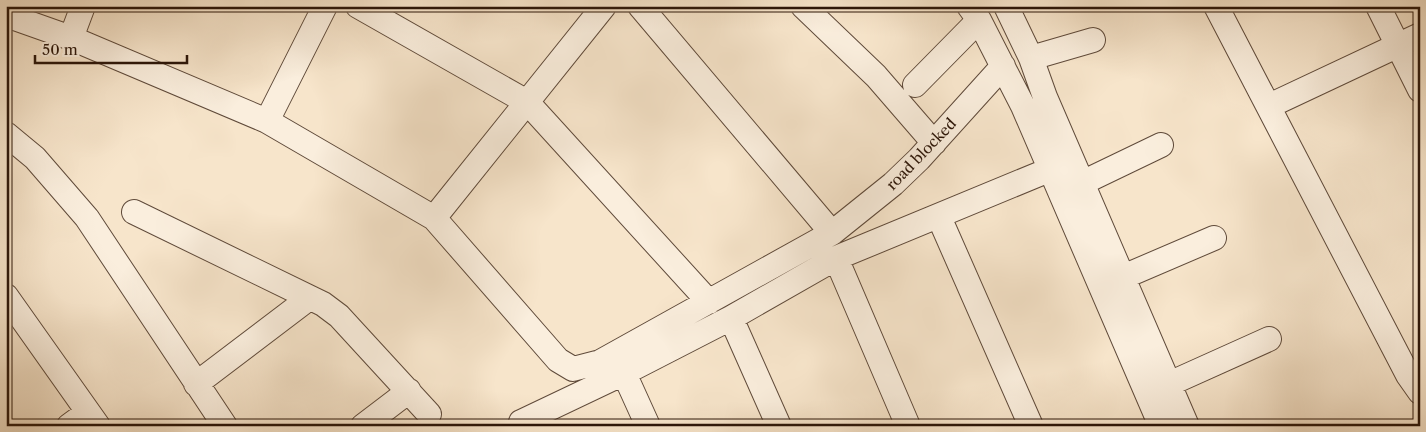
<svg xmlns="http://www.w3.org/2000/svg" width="1426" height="432" font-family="'Libre Caslon Text',serif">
<rect width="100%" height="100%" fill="#f7e5cb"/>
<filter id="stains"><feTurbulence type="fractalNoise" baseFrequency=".004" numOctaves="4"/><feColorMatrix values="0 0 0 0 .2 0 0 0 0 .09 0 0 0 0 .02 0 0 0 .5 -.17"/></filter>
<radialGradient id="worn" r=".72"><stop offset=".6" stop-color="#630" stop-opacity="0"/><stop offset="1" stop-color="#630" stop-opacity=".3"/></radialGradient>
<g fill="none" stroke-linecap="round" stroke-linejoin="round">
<defs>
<path id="street" d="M358 6 527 102 709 302
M640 6 832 233
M803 6 876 76 934 143
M969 6 979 20 1023 106 1161 426
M1006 6 1031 58 1045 97 1187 426
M1216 6 1408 375 1420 392
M1378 6 1420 90
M6 15 71 38 267 121 434 218 558 360 573 369 600 362 832 233 893 184 919 159 1003 66
M71 38 83 6
M1031 58 1093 40
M915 85 979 20
M1269 106 1420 35
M267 121 325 6
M6 134 35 158 87 218 225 426
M1082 183 1161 145
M134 212 323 304 339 316 429 414
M939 217 1031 426
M434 218 604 6
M836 258 908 426
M1123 277 1214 238
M6 296 98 426
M731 318 779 426
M624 373 648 426
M196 384 308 299
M1169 384 1269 339
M69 426 88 412
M363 426 409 391
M523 426 521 422 624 373 731 318 836 258 1049 170"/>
</defs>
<use href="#street" stroke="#5f4a3a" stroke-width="26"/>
<use href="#street" stroke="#faeedd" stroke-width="24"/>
</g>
<g text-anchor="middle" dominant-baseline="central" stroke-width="5" stroke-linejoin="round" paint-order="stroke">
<g font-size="15" fill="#2c1609" stroke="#faeedd">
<text transform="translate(921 154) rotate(-46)">road blocked</text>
</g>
</g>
<rect width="1426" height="432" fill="none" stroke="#f7e5cb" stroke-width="25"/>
<rect x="8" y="8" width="1411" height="417" fill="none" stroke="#2c1609" stroke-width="2.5"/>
<rect x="12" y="12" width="1401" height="407" fill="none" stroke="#2c1609"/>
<path d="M35 55v8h152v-8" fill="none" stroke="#2c1609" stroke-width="2.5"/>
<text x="42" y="55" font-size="15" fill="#2c1609" stroke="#faeedd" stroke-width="4" paint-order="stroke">50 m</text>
<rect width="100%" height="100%" filter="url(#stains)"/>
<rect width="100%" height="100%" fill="url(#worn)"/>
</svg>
